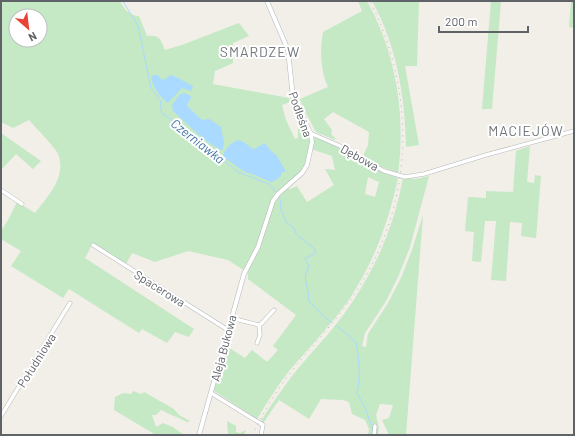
<svg xmlns="http://www.w3.org/2000/svg" width="575" height="436" font-family="Barlow,sans-serif">
<rect width="100%" height="100%" fill="#f1efe8"/>
<path fill="#c5e8c5" fill-rule="evenodd" d="M1 1H120C123 8 130 16 139 16L147 36C160 35 160 39 165 50L182 45 239 23 249 36 233 43V63L215 71 213 84 289 98 290 102 282 105 286 120 295 139 298 138V125L295 112 312 138 320 137 360 157 382 172 398 178C388 224 374 262 348 301 330 326 309 348 289 371 277 386 267 403 257 419L214 391 226 346 245 358 252 350 267 362 278 350 273 346 296 315 248 279V273L228 260 188 251 155 262 132 253 126 264 93 243 85 258 194 329 189 337 175 332 167 343 142 329 139 333 69 289 63 298 11 266 21 251 1 239V231L8 220 17 202 35 213C48 196 67 177 58 154 56 148 35 127 29 120L13 128 1 122ZM16 16H40V40H16ZM311 149 332 156 335 170 325 169 334 185 307 202 297 186 290 189 286 188 307 165ZM368 177 379 182 375 197 365 194Z
M358 1H367C396 53 406 115 398 173L379 166 363 156 368 145 369 132 333 112 324 119 332 130 331 134 335 138V140L316 132 303 108 300 99 328 87C320 69 320 51 323 32L362 11Z
M372 1H419L417 66H405L419 145 406 147C405 96 397 46 372 1Z
M491 1H501L492 109H482Z
M571 1H574V28L569 27Z
M1 133 41 161 33 169 16 154 3 168 1 167Z
M530 146 527 182 534 183 535 175 541 176 536 238 521 236 522 223 510 222 506 281 491 280 496 221H485L481 262 472 261 474 232 465 231 468 197 486 198V191L513 192 516 151Z
M429 176 410 247 398 277 386 301 365 333 362 346 366 347 368 334 388 303 401 278 412 250 423 215 406 435H389L382 420 389 418 393 405 380 404 376 415 379 428 378 435H368L369 429 365 420 352 414 349 402 343 400 321 399 309 419 279 400 264 422 263 423 261 421C270 406 281 391 292 376 311 352 334 330 351 304 378 264 394 225 403 178L416 179Z
M133 391 141 394 144 392 174 409 179 415 190 421 187 422C178 417 170 415 161 410L156 415H152L156 427 163 423 173 427 184 435H156L114 410 115 397 123 393 131 394Z
M227 421 236 426V432L240 433 246 430 244 435H228Z"/>
<path fill="#aadaff" d="M154 75H158L161 79 164 80 170 75 174 76 191 85 193 86 192 90 190 91 182 88 168 103C160 97 152 86 151 76Z
M184 93 191 96V98L188 103 187 106 202 120 209 119 221 127 224 143 223 149 221 150 212 145 200 136 173 111 172 105 180 94Z
M238 140C245 141 248 147 254 149L265 143 270 150 277 156 285 170V172H282C281 178 276 180 271 182L255 175 245 172 223 157C223 150 232 142 238 140Z"/>
<g fill="none" stroke-linecap="round" stroke-linejoin="round">
<path stroke="#aadaff" stroke-width="1" d="M123 1 138 26 151 88 161 101 160 106 162 113 194 136 238 172 269 184 276 192
M279 198 281 201 280 207 286 222 294 228 296 234 316 250 313 255 305 258 309 267C300 280 311 288 308 300L322 315 331 322
M337 326 356 342C359 360 361 376 357 393L366 410 373 430 371 435"/>
<defs>
<path id="minor" d="M310 133 340 146 384 171 405 177 424 174 486 155 574 131
M1 190 22 204
M93 245 228 330
M231 318 259 325 260 335 257 343
M259 325 261 324 274 310
M211 393 263 425 261 435
M1 416 70 303
M374 435 375 426"/>
<path id="tertiary" d="M199 435 244 274 258 247 273 201 278 194 302 173 307 165 312 142 311 134 293 98 288 50 267 1"/>
</defs>
<use href="#minor" stroke="#b5b8bc" stroke-width="4.5"/>
<use href="#tertiary" stroke="#b5b8bc" stroke-width="5"/>
<use href="#minor" stroke="#fff" stroke-width="3.5"/>
<use href="#tertiary" stroke="#fff" stroke-width="4"/>
<path stroke="#b6b7b8" stroke-width="1" stroke-dasharray="1 5" stroke-linecap="butt" d="M252 435C262 416 272 398 284 381 306 352 332 326 353 296 414 208 418 96 370 1"/>
</g>
<g text-anchor="middle" dominant-baseline="central" stroke-width="4" stroke-linejoin="round" paint-order="stroke">
<g font-size="12" fill="#5f6368" stroke="#fff">
<text transform="translate(301 114) rotate(70)">Podleśna</text>
<text transform="translate(360 157) rotate(29)">Dębowa</text>
<text transform="translate(160 288) rotate(32)">Spacerowa</text>
<text transform="translate(223 348) rotate(-75)">Aleja Bukowa</text>
<text transform="translate(36 360) rotate(-58)">Południowa</text>
</g>
<g font-size="13" font-style="italic" fill="#4174aa" stroke="#fff">
<text transform="translate(198 141) rotate(38)">Czerniawka</text>
</g>
<g font-size="14" letter-spacing="1" fill="#70757a" stroke="#fff">
<text x="260" y="51">SMARDZEW</text>
<text x="526" y="130">MACIEJÓW</text>
</g>
</g>
<rect width="575" height="436" fill="none" stroke="#5f6368" stroke-width="4"/>
<g transform="translate(28 28) rotate(152)"><circle r="19" fill="#ffffff" stroke="#bfc1c3"/>
<path d="M0-3L7 15L0 10L-7 15Z" fill="#ea4335"/>
<text y="-6" font-size="11" font-weight="bold" text-anchor="middle" fill="#5f6368">N</text>
</g>
<path d="M439 26v6h89v-6" fill="none" stroke="#5f6368" stroke-width="2"/>
<text x="445" y="26" font-size="12" fill="#5f6368" stroke="#ffffff" stroke-width="3" paint-order="stroke">200 m</text>
</svg>
